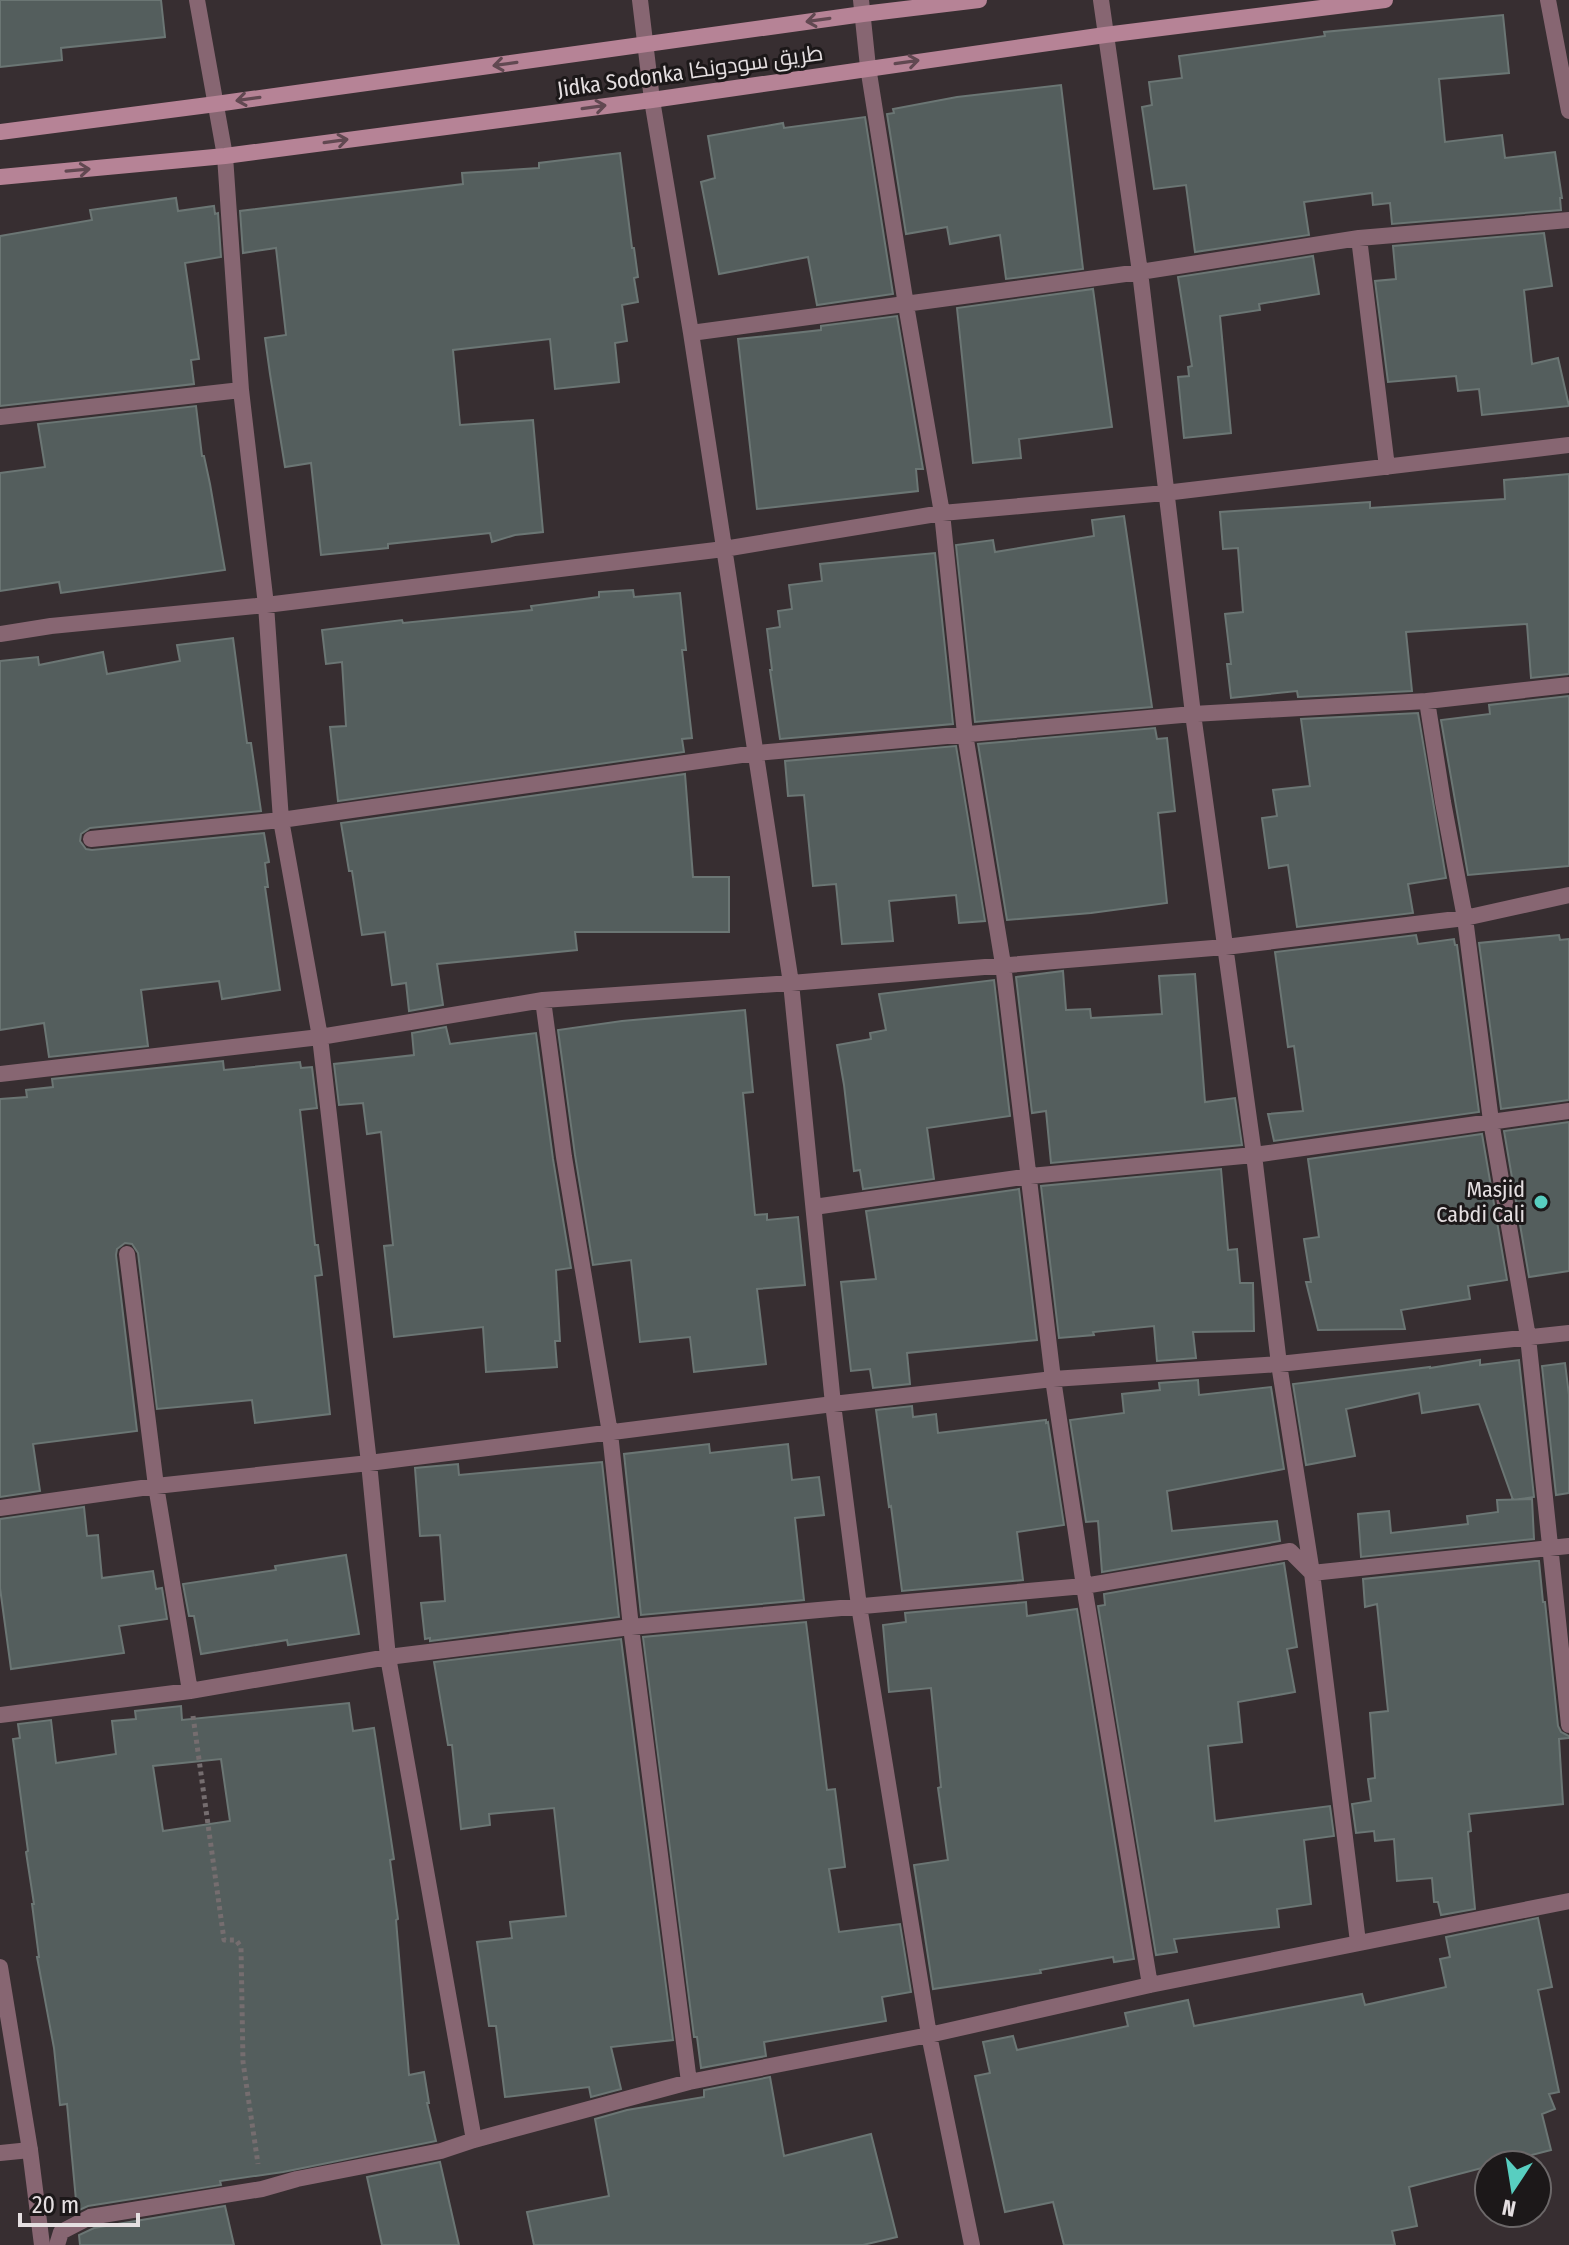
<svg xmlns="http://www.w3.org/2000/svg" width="1569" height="2245" font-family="'Fira Sans Condensed',Cairo,sans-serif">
<rect width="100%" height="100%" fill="#372e31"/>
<path fill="#545e5d" stroke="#6b7674" stroke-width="2" fill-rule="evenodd" d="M0 0H161L165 37 61 48 62 60 0 67Z
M1503 15 1509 73 1439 79 1445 142 1502 135 1505 158 1555 152 1562 198H1560L1561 210 1392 224 1390 203 1373 205 1372 193 1304 202 1309 235 1195 252 1186 185 1154 189 1142 107 1152 105 1149 82 1182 78 1179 56 1325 36 1324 32Z
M1061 85 1083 269 1006 279 1000 235 950 244 947 227 906 234 887 114 894 113 893 109 957 97Z
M865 117 893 294 817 305 808 257 719 274 701 182 715 178 708 136 783 123 784 128Z
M620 153 632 248H634L638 277 634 278 638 302 622 305 627 341 615 343 619 382 555 389 550 339 453 350 460 425 533 420 543 532 515 535 492 542 490 533 388 544V548L321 555 311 463 285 467 270 374 265 338 286 335 276 248 243 253 240 211 463 184 462 173 539 168V163Z
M176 198 178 211 214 206 215 214 218 213 221 257 185 263 199 359 191 360 194 384 0 406V236L92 220 90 210Z
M1544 233 1552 286 1524 290 1532 364 1558 358 1569 406 1482 415 1479 389 1458 391 1456 376 1388 382 1375 281 1396 279 1393 246Z
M1313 256 1319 294 1259 304 1260 310 1220 316 1231 433 1184 438 1178 377 1189 376 1188 367 1192 366 1178 277Z
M1093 289 1112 427 1019 439 1021 458 973 463 957 308Z
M897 316 923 469H916L918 491 757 509 738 339 821 330V326Z
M196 406 202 456H204L210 484 225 570 61 593 59 582 0 591V473L45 467 38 424Z
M1569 474V674L1531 678 1527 624 1406 632 1412 691 1298 697 1297 691 1231 698 1227 664H1231L1225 614 1243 612 1238 548 1223 549 1220 512 1370 502V508L1505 499 1504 480Z
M1124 516 1152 707 975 722 956 545 993 540 995 552 1094 536 1092 520Z
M935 553 953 724 780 739 770 670H772L767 629 780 627 778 611 792 609 789 585 822 581 820 564Z
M633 590 634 597 680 593 686 650H682L692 738 682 739 684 752 338 801 330 727 346 726 342 662 326 664 322 630 402 620 403 623 532 610 531 606 599 597V592Z
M233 638 247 743H251L261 811 90 828 81 834 80 841 86 849 92 850 264 833 269 862 265 863 268 887H265L280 990 222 999 219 981 141 990 148 1046 49 1057 44 1023 0 1030V661L38 657 39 665 103 652 107 674 180 661 177 645Z
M1569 696V866L1468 875 1441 720 1490 714 1489 705Z
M1418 713 1446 878 1408 884 1413 913 1297 927 1288 865 1269 868 1262 818 1277 816 1273 790 1310 786 1301 719Z
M1155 728 1157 739 1167 738 1175 811 1158 813 1167 903 1091 913 1007 920 978 744Z
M956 746 985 921 959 923 956 895 889 901 893 941 842 944 836 884 813 886 804 795 788 796 785 761Z
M685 774 693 877H729V932H575L577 950 437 964 443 1005 409 1011 406 983 392 985 385 932 362 935 352 871H349L341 823Z
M1416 935 1418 944 1454 939 1455 945H1457L1479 1112 1274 1141 1268 1114 1303 1111 1294 1046 1288 1047 1275 952Z
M1559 935 1560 940 1569 939V1100L1501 1109 1479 943Z
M1063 971 1066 1010 1090 1009 1091 1018 1162 1014 1159 976 1195 974 1205 1102 1235 1098 1242 1145 1051 1163 1046 1111 1032 1113 1016 977Z
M994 980 1010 1116 927 1128 934 1179 863 1189 860 1170 854 1171 844 1085 837 1045 871 1039 870 1033 886 1030 879 994Z
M745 1010 753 1092 743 1093 755 1215 767 1214V1220L798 1217 805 1285 757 1289 766 1364 694 1372 690 1337 640 1342 631 1260 593 1265 575 1155 558 1030 622 1021Z
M446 1027 450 1044 536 1033 553 1159 571 1268 556 1270 560 1341H555L557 1367 486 1372 483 1327 394 1337 384 1246 393 1245 381 1132 367 1134 363 1103 339 1105 334 1064 414 1055 412 1033Z
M223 1061 224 1070 300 1062 301 1068 312 1067 317 1108 300 1110 315 1245H318L322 1275 315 1276 330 1414 255 1423 252 1400 157 1409 138 1253 132 1244 125 1243 117 1249 116 1255 137 1431 33 1444 40 1491 0 1497V1099L27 1097 26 1090 53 1087 52 1079Z
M1569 1122V1271L1529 1277 1504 1131Z
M1482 1134 1507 1280 1468 1286 1470 1299 1401 1310 1405 1329 1318 1330 1306 1282H1311L1304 1239 1319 1237 1308 1159Z
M1221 1169 1228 1250 1237 1249 1240 1283H1253L1254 1331 1193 1332 1196 1358 1157 1361 1154 1326 1093 1332 1094 1335 1059 1338 1041 1186Z
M1019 1189 1037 1340 907 1353 910 1384 873 1388 870 1369 851 1371 841 1282 876 1279 866 1211Z
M1480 1360V1365L1519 1360 1534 1497 1513 1500 1479 1404 1422 1413 1419 1393 1346 1409 1355 1456 1306 1465 1293 1384 1430 1367V1368Z
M1565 1363 1569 1395V1493L1556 1495 1542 1366Z
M1198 1380 1199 1395 1271 1387 1284 1469 1167 1491 1172 1531 1277 1521 1280 1541 1102 1572 1098 1521 1086 1522 1070 1420 1124 1413 1122 1394 1160 1390 1159 1383Z
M912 1406 913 1417 936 1414 938 1433 1046 1420V1423L1048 1422 1064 1525 1017 1532 1023 1580 902 1591 891 1506 889 1507 876 1410Z
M709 1444 710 1453 788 1444 792 1480 819 1477 824 1515 795 1518 804 1600 641 1615 624 1454Z
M602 1462 619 1617 430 1641V1638L425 1639 421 1603 445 1601 440 1535 420 1536 415 1468 458 1464 459 1475Z
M1532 1499 1534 1539 1361 1557 1358 1514 1389 1511 1391 1533 1468 1524 1467 1516 1498 1512 1497 1500Z
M84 1507 87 1536 98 1535 102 1578 153 1571 156 1589 162 1588 167 1619 119 1626 124 1653 11 1669 0 1588V1519Z
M346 1555 359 1634 288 1645 287 1640 201 1654 194 1616H189L183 1584 276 1570 275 1566Z
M1535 1561H1539L1543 1602H1545L1558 1726 1561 1732 1569 1736V1738L1559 1739 1563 1804 1469 1814 1471 1831 1468 1832 1475 1909 1441 1915 1438 1902H1434L1432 1878 1397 1881 1394 1839 1375 1841 1374 1831 1356 1833 1352 1804 1371 1801 1368 1779 1375 1778 1370 1713 1388 1711 1377 1604 1365 1607 1363 1579Z
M1284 1563 1297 1647 1287 1649 1295 1692 1238 1702 1242 1742 1208 1746 1215 1821 1330 1806 1334 1836 1304 1840 1311 1904 1277 1909 1279 1927 1174 1939 1177 1952 1156 1955 1098 1606 1105 1605 1104 1594Z
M1026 1602 1027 1616 1077 1609 1134 1959 1114 1962 1113 1957 1040 1970 1041 1973 933 1989 914 1865 948 1860 938 1788 941 1787 931 1688 889 1692 883 1625 906 1622 905 1613Z
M806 1622 827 1790 835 1789 845 1867 829 1869 839 1932 900 1924 911 1992 882 1997 886 2021 764 2042 766 2056 701 2068 697 2037H694L643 1637Z
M621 1639 673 2040 611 2047 621 2089 591 2097 589 2087 505 2097 496 2026H489L477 1942 512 1938 510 1922 566 1916 554 1808 489 1814 490 1825 461 1829 452 1745H448L434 1662Z
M349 1703 353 1731 374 1728 394 1859 390 1860 398 1919 396 1920 409 2075 424 2072 429 2103H427L436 2141 283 2172 220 2181 221 2185 88 2206 77 2211 67 2104 60 2105 54 2048 37 1957H39L32 1904H34L26 1852 28 1851 13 1739 20 1738 18 1724 51 1720 56 1763 116 1754 112 1721 136 1719 135 1711 181 1706 182 1720ZM221 1759 230 1821 163 1831 153 1766Z
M1538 1918 1552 1987 1538 1990 1559 2092 1549 2094 1555 2109 1542 2114 1551 2150 1409 2187 1417 2226 1392 2231 1395 2245H1064L1053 2202 1005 2212 975 2076 990 2073 983 2042 1013 2036 1017 2050 1128 2026 1125 2013 1188 2000 1194 2026 1362 1994 1365 2005 1446 1987 1440 1959 1450 1957 1446 1937Z
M770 2077 784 2156 871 2134 897 2237 863 2245H534L527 2212 609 2196 595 2119 627 2110 704 2097V2090Z
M440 2162 459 2245H382L367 2177Z
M225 2206 234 2245H80L79 2235 94 2228Z"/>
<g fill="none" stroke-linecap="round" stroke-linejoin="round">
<path stroke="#756d6f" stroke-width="5" stroke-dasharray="4 4" stroke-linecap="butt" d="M193 1716 224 1940H236L241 1947 243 2062 258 2164"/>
<path stroke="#876672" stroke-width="16" d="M197 0 225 156 241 390 266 605 281 820 320 1037 369 1463 388 1657 474 2140
M640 0 652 100 691 333 791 983 833 1404 859 1606 929 2035 972 2245
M861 0 868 67 906 305 942 513 965 734 1003 964 1053 1379 1084 1586 1150 1985
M1101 0 1140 272 1193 714 1254 1155 1279 1364 1312 1573 1358 1942
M1548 0 1569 111
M1359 238 1387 467
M691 333 1140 272 1359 238 1569 220
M0 417 241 390
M0 634 51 626 266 605 724 549 942 513 1165 493 1569 445
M1427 701 1443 802 1465 918 1491 1121 1528 1337 1569 1725
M91 839 281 820 756 753 1193 714 1427 701 1569 685
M543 1000 564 1157 610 1433 631 1627 689 2082
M0 1074 320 1037 543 1000 791 983 1225 947 1465 918 1569 895
M814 1207 1030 1176 1254 1155 1569 1111
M127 1254 156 1486 190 1691
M0 1508 156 1486 369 1463 833 1404 1053 1379 1279 1364 1569 1333
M0 1715 190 1691 388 1657 631 1627 1084 1586 1290 1551 1312 1573 1569 1546
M0 2153 30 2150
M57 2245 61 2232 90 2217 262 2189 297 2179 441 2151 474 2140 689 2082 929 2035 1150 1985 1569 1901"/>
<path stroke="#876672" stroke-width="16" d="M0 1967 30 2150 42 2245"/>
<path stroke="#b68396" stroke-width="16" d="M0 132 216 104 863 14 979 0
M0 177 225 156 652 100 1105 35 1385 0"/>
</g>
<defs><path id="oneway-shaft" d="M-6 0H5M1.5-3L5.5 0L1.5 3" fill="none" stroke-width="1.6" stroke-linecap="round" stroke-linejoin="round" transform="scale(2)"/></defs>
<g stroke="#614851">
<use href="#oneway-shaft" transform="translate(818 20) rotate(172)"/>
<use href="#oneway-shaft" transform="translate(907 62) rotate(-8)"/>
<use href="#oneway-shaft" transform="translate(505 64) rotate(172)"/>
<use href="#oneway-shaft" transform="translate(248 99) rotate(172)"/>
<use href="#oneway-shaft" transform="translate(594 107) rotate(-8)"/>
<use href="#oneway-shaft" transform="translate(336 141) rotate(-8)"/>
<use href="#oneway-shaft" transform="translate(78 170) rotate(-5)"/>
</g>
<circle fill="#58cec0" stroke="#1c1819" stroke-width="3" cx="1541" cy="1202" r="8"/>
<g text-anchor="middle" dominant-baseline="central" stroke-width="6" stroke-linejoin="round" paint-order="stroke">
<g font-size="22" fill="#e5dfe1" stroke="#1c1819">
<text transform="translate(690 71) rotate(-8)">Jidka Sodonka طريق سودونكا</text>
</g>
<g font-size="22" fill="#e5dfe1" stroke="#1c1819" text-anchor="end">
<text x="1525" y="1189">Masjid<tspan x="1525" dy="25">Cabdi Cali</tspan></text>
</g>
</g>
<g transform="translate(1513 2189) rotate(192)"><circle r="38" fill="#1c1819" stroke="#6c6869" stroke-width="2"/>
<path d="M0-6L14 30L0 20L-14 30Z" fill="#58cec0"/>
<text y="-12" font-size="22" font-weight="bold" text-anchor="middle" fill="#e5dfe1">N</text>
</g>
<path d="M20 2213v12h118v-12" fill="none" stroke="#e5dfe1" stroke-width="4"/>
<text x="32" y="2213" font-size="24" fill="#e5dfe1" stroke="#1c1819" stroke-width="6" paint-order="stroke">20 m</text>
</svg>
